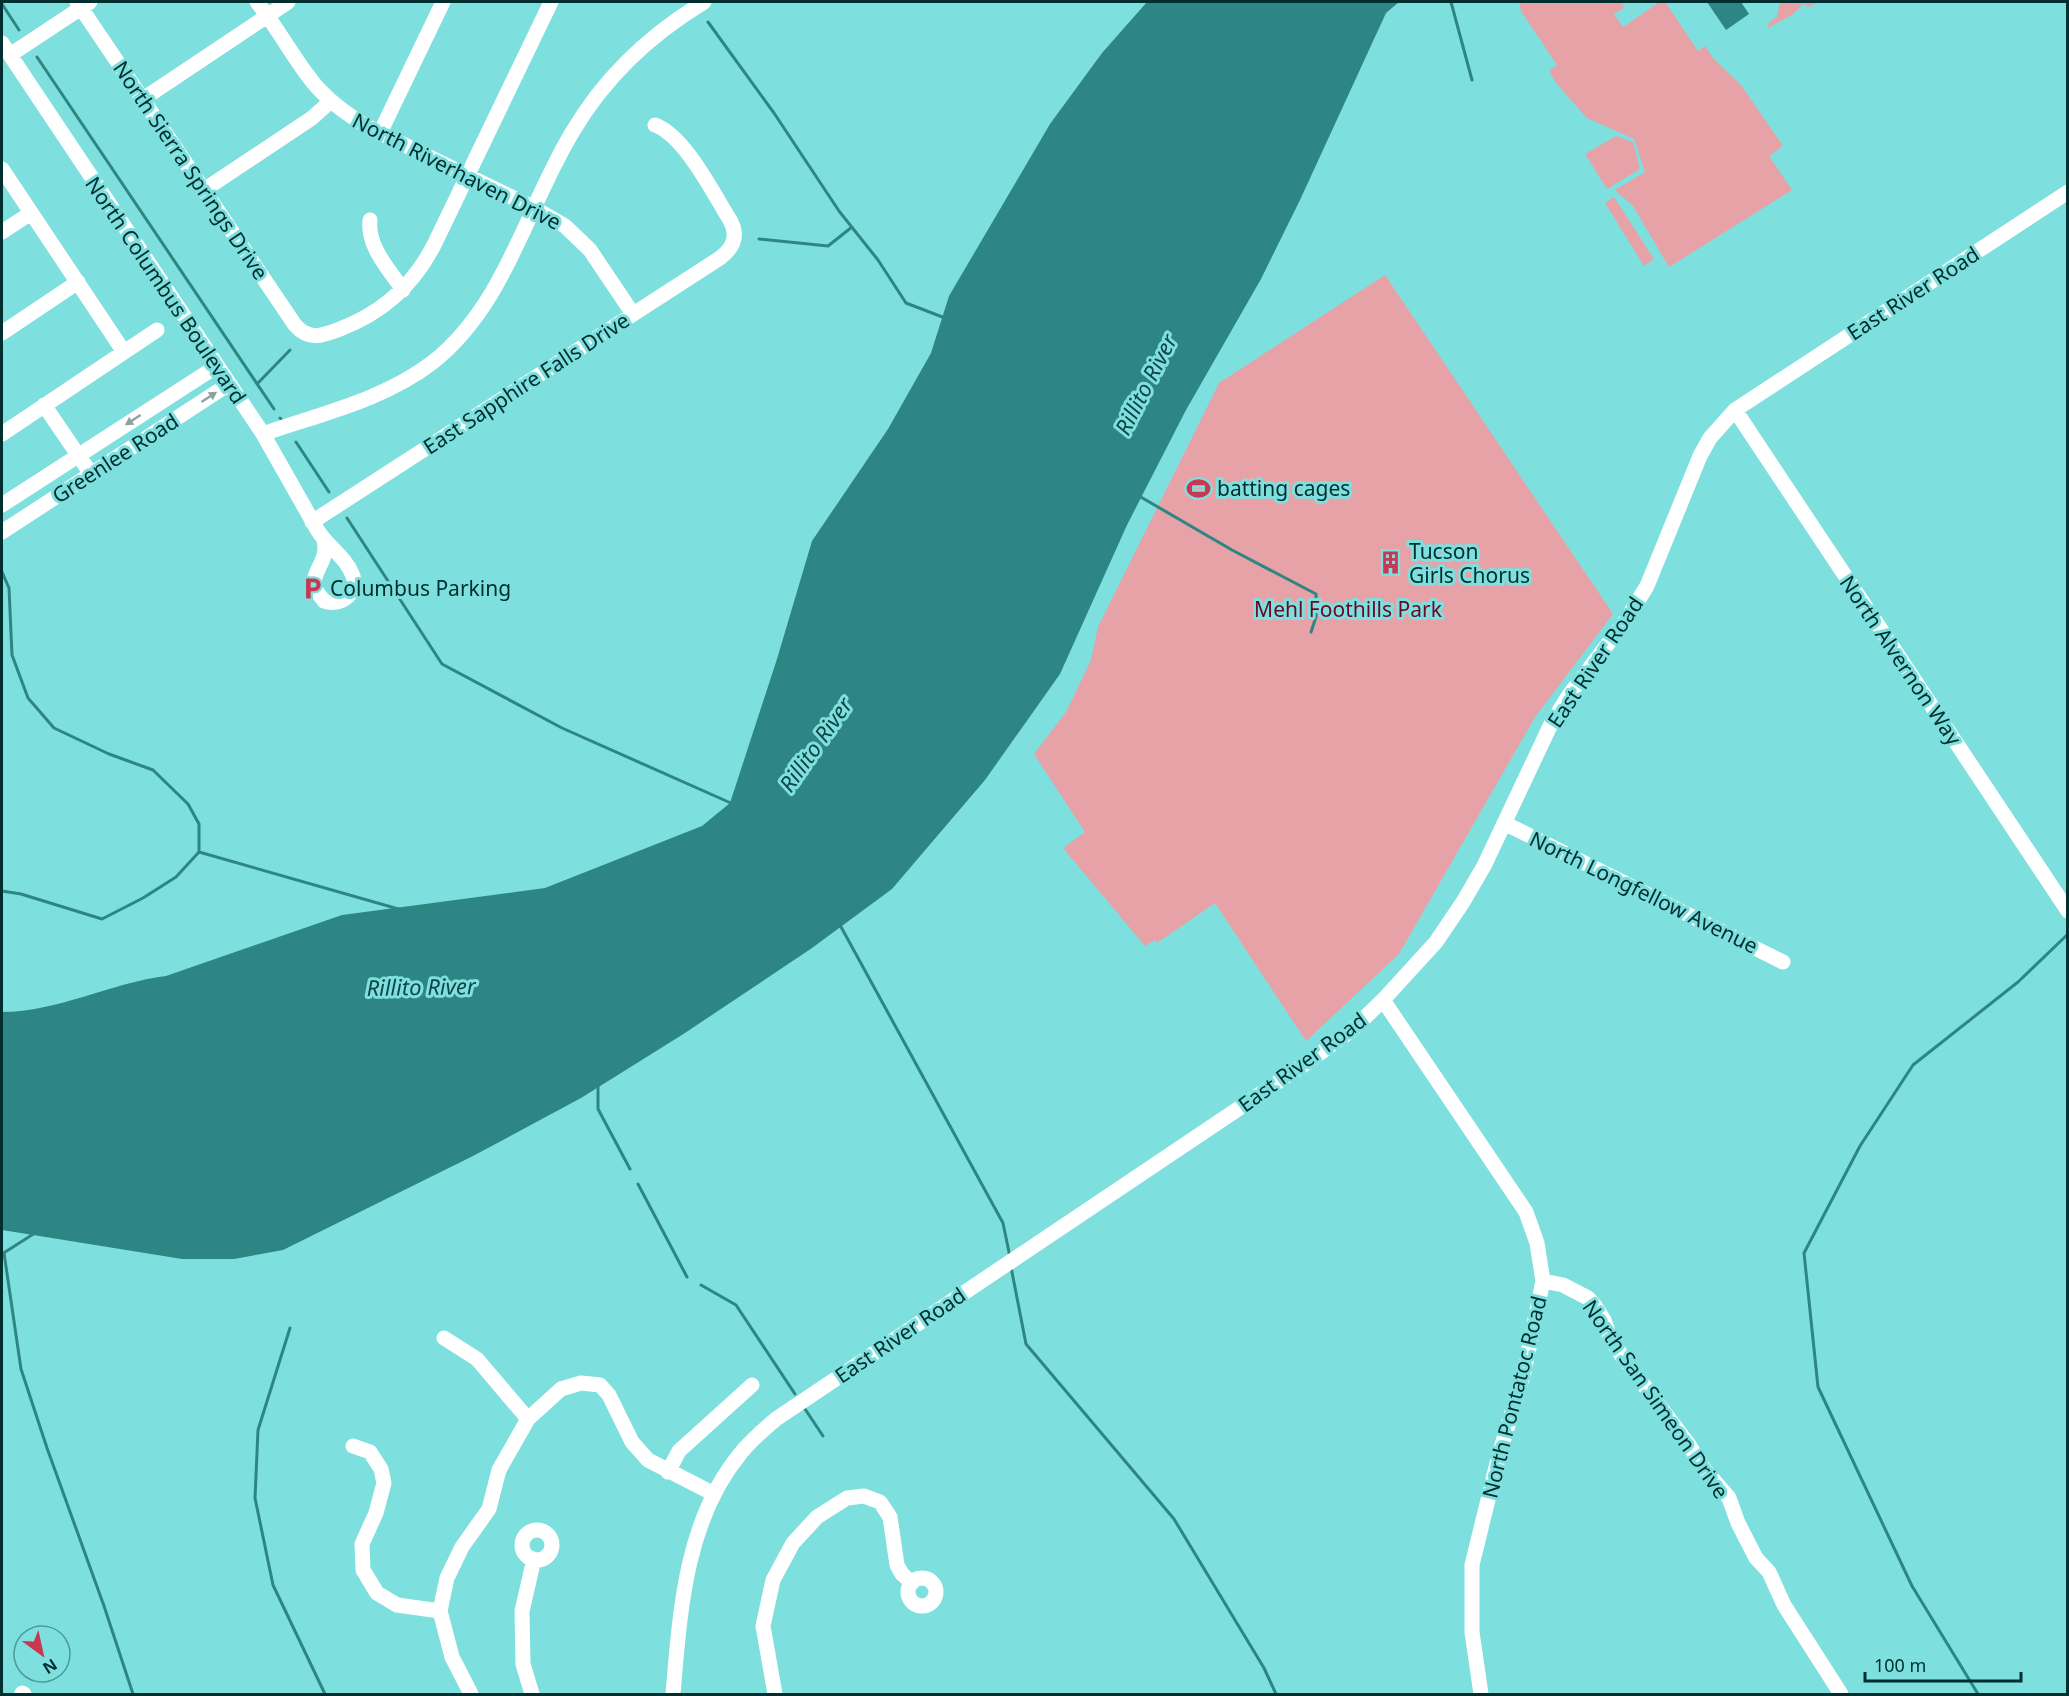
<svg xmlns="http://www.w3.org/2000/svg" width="2069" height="1696" font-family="'Noto Sans',sans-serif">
<rect width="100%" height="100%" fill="#7ee0de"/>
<path fill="#e7a2a7" d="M1519 2H1627L1622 4 1624 8 1614 14 1623 27 1658 3H1666L1698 51 1705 46 1713 58 1741 85 1783 146 1769 156 1792 190 1669 267 1633 206 1615 190 1645 172 1634 139 1587 118 1556 83 1549 70 1557 65 1521 11Z
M1780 2H1818L1809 7 1803 4 1792 15 1768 28 1769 22 1777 17Z
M1616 136 1633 142 1640 169 1607 189 1585 154Z
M1614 197 1654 259 1644 266 1605 203Z
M1385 275 1613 614 1535 717 1399 954 1306 1041 1215 903 1157 943 1155 940 1145 946 1063 848 1085 832 1034 754 1066 712 1091 660 1098 627 1219 383Z"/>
<path fill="#2d8584" d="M1147 2H1399L1386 13 1300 200 1261 279 1186 410 1127 525 1060 674 985 780 892 889 812 948 685 1033 581 1098 473 1156 283 1250 234 1259H182L2 1230V1012C58 1012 110 983 166 976L342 915 545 888 702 826 730 803 777 659 812 541 888 429 931 353 949 296 1050 124 1102 53Z
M1707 2H1741L1749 14 1726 30Z"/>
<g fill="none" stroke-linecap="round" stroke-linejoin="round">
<path stroke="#2d8584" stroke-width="3" d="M1451 2 1472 80
M2 4 19 30
M708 22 774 113 839 211 878 260 906 303 945 318
M37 57 274 409
M759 239 828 246 852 227
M257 384 290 350
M280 418 281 419
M296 442 329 492
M1139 496 1232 550 1316 594V617L1311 632
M347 518 442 664 562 728 733 804
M2 572 9 588 12 655 28 698 54 728 109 754 153 770 188 804 199 824V852L176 877 143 898 102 919 21 894 2 891
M199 852 402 910
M840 925 1003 1223 1010 1257
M598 1086V1109L630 1169
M638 1184 687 1277
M4 1253 21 1369 47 1448 104 1606 133 1694
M2 1254 35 1233
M1011 1267 1026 1344 1174 1519 1264 1668 1276 1694
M701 1285 736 1305 795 1394
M290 1328 258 1430 255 1498 273 1585 325 1694
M805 1409 823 1436
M1978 1694 1912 1586 1818 1387 1804 1253 1860 1146 1913 1065 2018 982 2068 934"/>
<path stroke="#fff" stroke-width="15" d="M77 2 295 325C309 341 322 336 340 329 382 313 413 286 434 245L551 2
M257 2C278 28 294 60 316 86 334 106 356 121 380 133L534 208 565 226 590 250 633 314
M2 43 263 434 318 531C328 547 346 557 353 576 359 594 339 607 324 601L314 588C312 569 329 562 324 540
M10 55 90 2
M143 99 288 2
M380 133 443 2
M2 169 124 352
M204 190 312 118 331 101
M370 220C367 247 389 269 403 290
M2 232 31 213
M2 333 78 282
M44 405 91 474
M1735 410 2068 911
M2 434 157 330
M263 434C320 414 384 400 433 362 506 304 526 208 573 131 605 77 651 34 704 2
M2 505 217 366
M312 522 720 258C733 248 739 236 730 220 713 193 685 136 655 125
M2 532 229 384
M1504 823 1783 962
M1383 1000 1526 1212 1537 1243 1543 1281 1524 1372 1499 1455 1472 1565V1632L1481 1694
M1543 1281 1563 1285 1588 1298 1595 1306 1604 1320 1611 1340 1622 1356 1689 1445 1704 1469 1729 1498 1738 1523 1756 1558 1769 1572 1784 1605 1841 1694
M444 1338 477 1359 528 1419
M353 1446 370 1452 381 1469 384 1483 376 1513 362 1544 363 1570 377 1593 397 1605 440 1611
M668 1472 679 1451 752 1385
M522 1545a15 15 0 1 1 30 0a15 15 0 1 1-30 0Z
M908 1592a14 14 0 1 1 28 0a14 14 0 1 1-28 0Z
M22 1693 24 1694
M471 1694 452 1657 440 1611 447 1578 462 1547 489 1509 499 1470 528 1419 561 1389 581 1383 600 1385 609 1395 632 1442 648 1460 714 1494
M532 1694 523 1664 522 1611 534 1559
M673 1694C680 1612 685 1521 740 1454 750 1441 763 1430 776 1419L1305 1064 1352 1030 1383 1000 1436 942 1463 902 1484 866 1551 724 1569 695 1626 620 1647 586 1700 456 1710 438 1735 410 2068 192
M775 1694 763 1626 773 1580 793 1543 817 1517 847 1498 864 1496 880 1502 890 1517 897 1565 902 1574 912 1583"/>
</g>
<defs><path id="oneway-solid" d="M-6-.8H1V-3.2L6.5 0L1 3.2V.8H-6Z" transform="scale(1.5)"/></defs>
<g fill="#8da1a1">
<use href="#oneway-solid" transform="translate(209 397) rotate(-33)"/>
<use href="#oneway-solid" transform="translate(133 420) rotate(147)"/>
</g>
<defs>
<symbol id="stadium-bare" viewBox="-9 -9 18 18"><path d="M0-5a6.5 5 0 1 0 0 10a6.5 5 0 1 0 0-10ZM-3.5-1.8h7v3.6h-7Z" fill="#c83853" stroke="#7ee0de" stroke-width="2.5" paint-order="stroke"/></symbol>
<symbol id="building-bare" viewBox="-9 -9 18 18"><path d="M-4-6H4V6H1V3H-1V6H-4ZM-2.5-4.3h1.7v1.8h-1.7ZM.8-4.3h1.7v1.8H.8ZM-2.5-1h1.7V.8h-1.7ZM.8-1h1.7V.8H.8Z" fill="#c83853" stroke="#7ee0de" stroke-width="2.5" paint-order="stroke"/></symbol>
<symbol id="parking-bare" viewBox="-9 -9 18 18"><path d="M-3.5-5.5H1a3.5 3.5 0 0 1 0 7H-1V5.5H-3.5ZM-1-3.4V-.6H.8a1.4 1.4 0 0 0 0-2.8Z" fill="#c83853" stroke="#7ee0de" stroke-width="2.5" paint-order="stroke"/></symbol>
</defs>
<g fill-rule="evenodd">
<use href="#stadium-bare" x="1182" y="472" width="33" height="33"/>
<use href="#building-bare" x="1374" y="546" width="33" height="33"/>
<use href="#parking-bare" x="296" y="572" width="33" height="33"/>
</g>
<g text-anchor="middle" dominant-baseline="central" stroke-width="6" stroke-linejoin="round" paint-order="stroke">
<g font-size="21" fill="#012f2f" stroke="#7ee0de">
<text transform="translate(191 170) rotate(56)">North Sierra Springs Drive</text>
<text transform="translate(457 171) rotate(27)">North Riverhaven Drive</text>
<text transform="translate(166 290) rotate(56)">North Columbus Boulevard</text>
<text transform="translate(1913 293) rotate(-33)">East River Road</text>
<text transform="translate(526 383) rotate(-33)">East Sapphire Falls Drive</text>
<text transform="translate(115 458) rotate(-33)">Greenlee Road</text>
<text transform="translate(1901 660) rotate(56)">North Alvernon Way</text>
<text transform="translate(1595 662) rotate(-56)">East River Road</text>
<text transform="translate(1644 892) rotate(26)">North Longfellow Avenue</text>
<text transform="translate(1302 1062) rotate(-36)">East River Road</text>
<text transform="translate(900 1335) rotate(-34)">East River Road</text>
<text transform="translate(1514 1397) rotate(-76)">North Pontatoc Road</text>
<text transform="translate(1656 1399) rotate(55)">North San Simeon Drive</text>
</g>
<g font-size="21" fill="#012f2f" stroke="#7ee0de" text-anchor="start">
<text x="1217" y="488">batting cages</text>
<text x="1409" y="551">Tucson<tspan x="1409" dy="24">Girls Chorus</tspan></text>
<text x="330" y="588">Columbus Parking</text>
</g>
<g font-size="21" fill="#6d0623" stroke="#7ee0de">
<text x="1348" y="609">Mehl Foothills Park</text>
</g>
<g font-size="22" font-style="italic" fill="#144" stroke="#7ee0de">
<text transform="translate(1145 384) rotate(-63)">Rillito River</text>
<text transform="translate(815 744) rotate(-55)">Rillito River</text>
<text transform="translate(421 986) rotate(-1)">Rillito River</text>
</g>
</g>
<rect width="2069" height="1696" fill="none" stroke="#012f2f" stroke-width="6"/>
<g transform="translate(42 1654) rotate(147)"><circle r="28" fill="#7ee0de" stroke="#4c9998" stroke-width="1.5"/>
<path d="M0-4.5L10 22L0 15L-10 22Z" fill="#c83853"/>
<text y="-9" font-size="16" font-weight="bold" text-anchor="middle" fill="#012f2f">N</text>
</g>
<path d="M1865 1672v9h156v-9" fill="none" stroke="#012f2f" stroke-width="3"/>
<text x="1874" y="1672" font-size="18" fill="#012f2f" stroke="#7ee0de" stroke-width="4.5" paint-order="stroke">100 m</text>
</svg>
